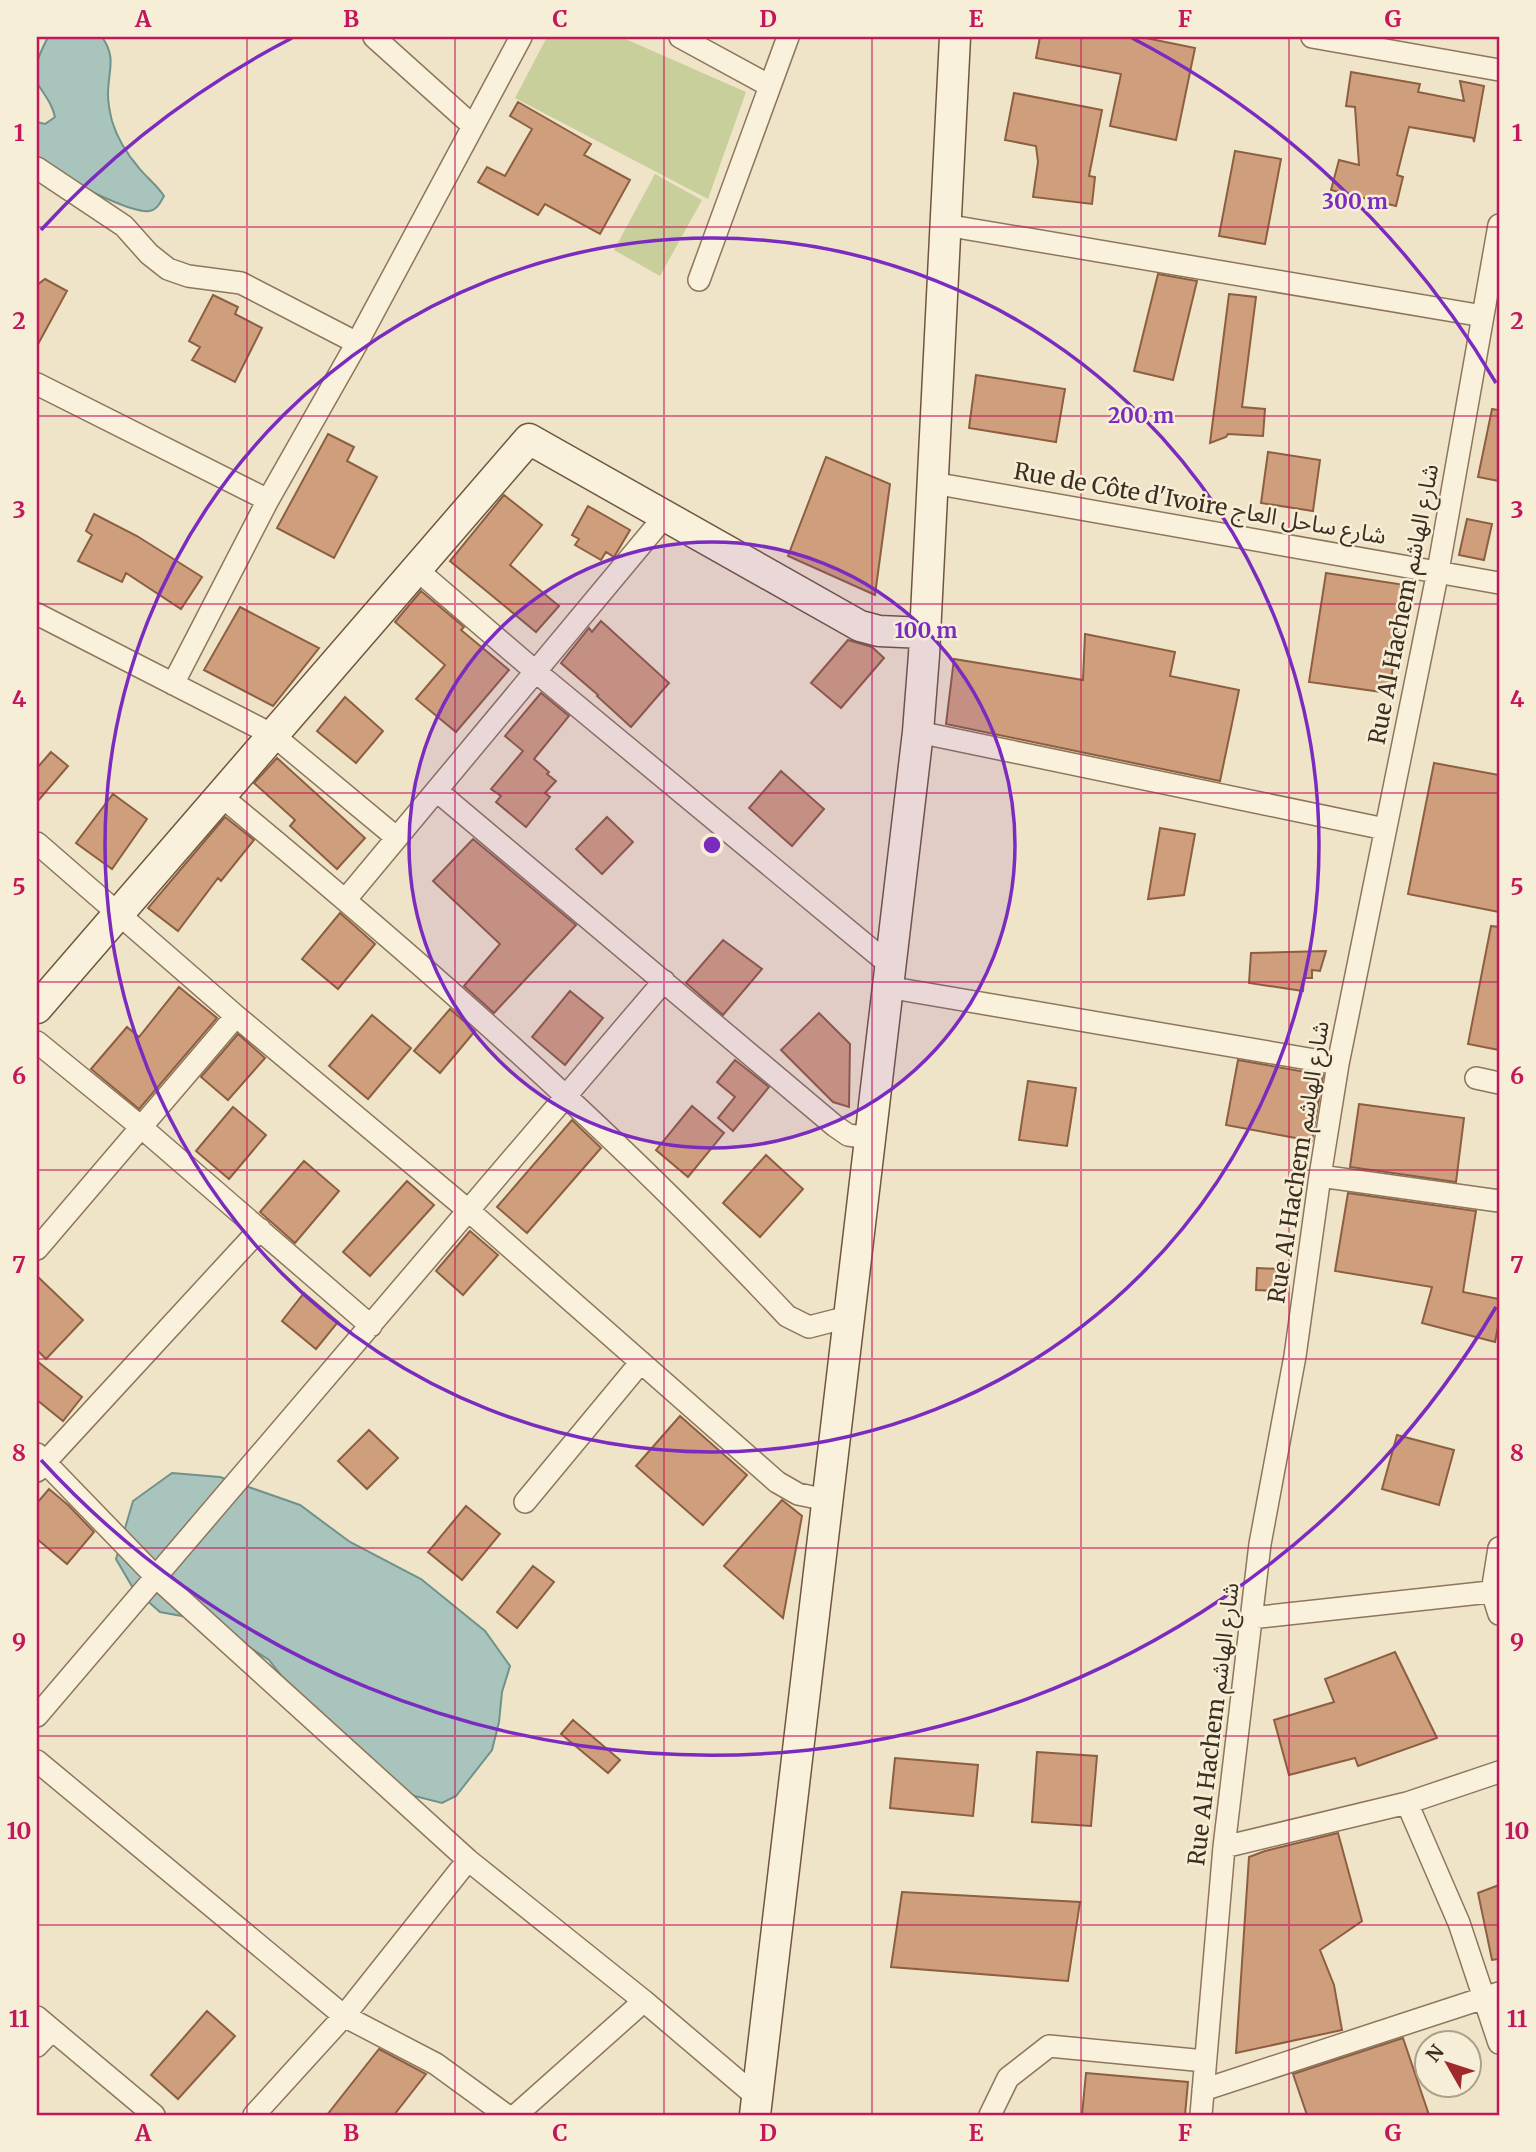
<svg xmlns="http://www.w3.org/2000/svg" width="1536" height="2152" font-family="Merriweather,'Noto Sans Arabic',serif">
<rect width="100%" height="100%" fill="#f0e4c8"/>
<path fill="#c9cf9b" d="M547 37H621L746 92 708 199 515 98Z
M655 174 702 200 660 276 614 250Z"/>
<path fill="#a9c4bc" stroke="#6f938a" stroke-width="2" d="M48 37H102C117 58 108 71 108 94 108 102 110 113 112 121 117 138 127 154 139 168 147 178 157 185 164 196 160 203 157 210 149 211 128 214 59 174 37 164V122L45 124 55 117C52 104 46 97 39 86 30 71 41 51 48 37Z
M172 1473 220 1477 300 1505 350 1542 421 1579 485 1631 510 1666 502 1692 499 1722 492 1750 456 1796 442 1803 407 1794 312 1715 269 1660 209 1621 160 1612 133 1588 116 1559 133 1501Z"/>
<path fill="#cf9f7d" stroke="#8d5f41" stroke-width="2" d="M1040 37H1141L1195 48 1176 140 1110 126 1121 74 1036 58Z
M1351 72 1420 84 1418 92 1464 101 1460 81 1484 86 1474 142 1473 138 1409 127 1397 175 1403 177 1396 206 1331 190 1339 160 1359 165 1355 107 1346 106Z
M1014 93 1102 110 1089 176 1095 177 1092 204 1033 197 1038 162 1036 146 1005 140Z
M518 102 591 144 584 155 630 180 600 234 545 204 538 215 478 182 487 167 505 176 532 129 510 116Z
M1235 151 1281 159 1265 244 1219 236Z
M1158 274 1197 281 1173 380 1134 371Z
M45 279 67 291 37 346V285Z
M1229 294 1256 297 1242 407 1265 409 1263 436 1228 434 1226 437 1210 443Z
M213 295 238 307 235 314 262 328 235 382 192 360 200 347 189 341Z
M976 375 1065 389 1056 442 969 428Z
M1492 409 1499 410V481L1478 477Z
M328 434 354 447 347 461 377 477 334 558 277 528Z
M1268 452 1320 460 1313 511 1261 503Z
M826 457 890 484 875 595 788 556Z
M504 495 542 525 510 565 559 606 536 632 450 561Z
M588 506 630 530 614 557 606 552 601 560 575 545 579 539 572 535Z
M94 514 137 536 202 577 181 609 126 573 122 582 78 561 92 535 86 531Z
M1467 519 1492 524 1484 560 1459 555Z
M1326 573 1405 585 1389 693 1309 682Z
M421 591 464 627 461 630 509 670 456 732 416 699 445 665 395 622Z
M240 607 319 648 273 706 204 670Z
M601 621 669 683 631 727 597 696 598 695 561 663 589 628 592 632Z
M1085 634 1175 652 1170 676 1239 690 1220 781 946 724 954 659 1083 680Z
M848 640 872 647 884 658 841 708 811 683Z
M541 693 569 716 534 759 549 772 547 774 556 781 545 793 550 797 526 827 496 802 501 796 491 789 523 751 505 736Z
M345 697 383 731 356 763 317 731Z
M51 752 68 766 37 802V768Z
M277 758 365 838 337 869 290 826 295 820 254 783Z
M1434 763 1499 775V912L1408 894Z
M781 771 824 809 792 846 749 808Z
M113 794 147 819 112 869 76 843Z
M225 817 254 840 221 881 218 878 178 931 148 908Z
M607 817 633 842 602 874 576 849Z
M1160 828 1195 834 1184 895 1148 899Z
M473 839 576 925 494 1013 464 986 500 944 433 881Z
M340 913 375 944 338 989 302 959Z
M1491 926 1499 927V1050L1468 1044Z
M723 940 762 969 723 1015 686 983Z
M1326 951 1320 971 1312 970V978H1304L1303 991 1249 983 1251 953Z
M179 987 217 1018 139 1109 91 1069 127 1027 139 1037Z
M570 991 603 1018 565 1065 532 1037Z
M450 1009 475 1031 440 1073 414 1051Z
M819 1013 850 1044 849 1107 833 1102 781 1050Z
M372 1015 411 1048 368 1099 329 1066Z
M238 1034 265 1058 228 1100 201 1077Z
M735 1060 769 1087 733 1131 718 1118 735 1097 717 1082Z
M1238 1060 1323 1075 1312 1141 1226 1125Z
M1028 1081 1076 1088 1067 1146 1019 1140Z
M1359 1104 1464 1118 1456 1182 1350 1167Z
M692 1106 724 1133 688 1177 656 1150Z
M233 1107 266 1135 229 1179 196 1151Z
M572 1120 601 1148 527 1233 497 1207Z
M766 1155 803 1189 760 1237 723 1203Z
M304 1161 339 1191 295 1243 260 1212Z
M407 1181 434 1205 370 1276 343 1252Z
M1348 1193 1476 1211 1463 1292 1499 1299V1321L1495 1342 1422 1323 1432 1287 1335 1271Z
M470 1231 498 1255 463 1295 436 1271Z
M1257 1268 1279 1269 1278 1291 1256 1290Z
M37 1276 83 1320 46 1359 37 1350Z
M304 1293 338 1322 316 1349 282 1321Z
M37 1361 82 1397 63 1421 37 1400Z
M680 1416 747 1475 703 1525 636 1466Z
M369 1430 398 1458 367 1489 338 1461Z
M1397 1435 1454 1450 1439 1505 1382 1489Z
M49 1489 68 1505 94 1532 67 1564 37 1539V1503Z
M782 1500 802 1516 783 1618 724 1566Z
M466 1506 500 1534 462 1580 428 1552Z
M533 1566 554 1582 517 1628 497 1612Z
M1395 1652 1437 1738 1358 1766 1355 1758 1289 1775 1274 1720 1334 1702 1325 1679Z
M573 1720 620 1760 608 1773 561 1734Z
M1037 1752 1097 1756 1091 1826 1032 1822Z
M895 1758 978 1765 973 1816 890 1808Z
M1338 1833 1362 1921 1320 1950 1334 1985 1342 2030 1236 2053 1249 1857 1265 1851Z
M1499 1885V1959L1492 1960 1478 1893Z
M902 1892 1080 1902 1068 1981 891 1967Z
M207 2011 235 2036 178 2099 151 2075Z
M1403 2038 1429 2115H1307L1293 2074Z
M379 2049 426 2074 394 2115H327Z
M1086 2073 1188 2082 1185 2115H1082Z"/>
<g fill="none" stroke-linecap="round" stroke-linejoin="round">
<defs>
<path id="street" d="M374 37 473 126
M680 37 770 86
M1312 37 1499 70
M37 168 124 226 149 254 168 269 188 276 241 283 357 343
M945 225 1483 316
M699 280 788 37
M37 384 268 500
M933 483 1499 583
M416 569 535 671 890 965
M37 614 273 735 397 838
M173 684 268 500 357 343 521 37
M918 732 1385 829
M437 791 835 1126 848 1135 870 1138
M221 796C418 959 612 1129 787 1316L809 1327 848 1317
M37 843 236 1016 469 1211 777 1482 798 1494 827 1500
M346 899 665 516
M887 987 1338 1064
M37 1042 141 1127 371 1326
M1476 1078 1499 1083
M1320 1176 1499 1201
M37 1249 236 1016
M37 1454 155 1576 468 1860 644 2001 757 2097
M37 1471 260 1229
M525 1502 641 1362
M1499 1548 1492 1592 1499 1614
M1251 1618 1499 1591
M37 1716 664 981
M37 1761 344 2016 436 2064 506 2115
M1407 1803 1499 1772
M1224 1847 1407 1803 1459 1923 1499 2043
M37 2017 154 2115
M37 2046 52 2030
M1203 2090 1499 1993
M254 2115 344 2016 468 1860
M516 2115 644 2001
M990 2115 1008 2078 1049 2046 1205 2061
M1201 2115 1224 1847 1260 1544 1295 1356 1320 1176 1338 1064 1438 571 1499 225"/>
<path id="secondary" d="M37 1008 529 439 860 626 879 631 925 633
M755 2115 918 732 924 655 955 37"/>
</defs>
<use href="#street" stroke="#8d765c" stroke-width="24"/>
<use href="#secondary" stroke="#6f573f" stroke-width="33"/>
<use href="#street" stroke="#faf1dc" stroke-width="21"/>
<use href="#secondary" stroke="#faf1dc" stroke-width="30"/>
</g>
<path fill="none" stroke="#c2185b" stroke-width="2" stroke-opacity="0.55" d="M247 37V2115M455 37V2115M664 37V2115M872 37V2115M1081 37V2115M1289 37V2115M37 227H1499M37 416H1499M37 604H1499M37 793H1499M37 982H1499M37 1170H1499M37 1359H1499M37 1548H1499M37 1736H1499M37 1925H1499"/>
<circle cx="712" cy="845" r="303" fill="#7b2cbf" fill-opacity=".12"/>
<g fill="none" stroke="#7b2cbf" stroke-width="3.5">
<circle cx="712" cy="845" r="303"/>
<circle cx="712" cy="845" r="607"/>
<path d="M1496 1307A910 910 0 0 1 41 1460M41 230A910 910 0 0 1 292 38M1132 38A910 910 0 0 1 1496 383"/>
</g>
<g text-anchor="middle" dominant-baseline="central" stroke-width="5" stroke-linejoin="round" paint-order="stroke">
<g font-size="23" fill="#3d2e20" stroke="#f7eed8">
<text transform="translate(1200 503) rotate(10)">Rue de Côte d'Ivoire شارع ساحل العاج</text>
<text transform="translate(1403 604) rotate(-79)">Rue Al Hachem شارع الهاشم</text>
<text transform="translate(1298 1162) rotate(-81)">Rue Al Hachem شارع الهاشم</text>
<text transform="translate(1213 1724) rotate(-83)">Rue Al Hachem شارع الهاشم</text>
</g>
</g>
<circle cx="712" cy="845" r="10" fill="#7b2cbf" stroke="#f7eed8" stroke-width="3.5"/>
<g font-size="21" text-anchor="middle" font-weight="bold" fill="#7b2cbf" stroke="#f7eed8" stroke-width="5" stroke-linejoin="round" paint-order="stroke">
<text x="1355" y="209">300 m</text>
<text x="1141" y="423">200 m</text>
<text x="926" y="638">100 m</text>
</g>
<rect width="1536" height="2152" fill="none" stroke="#f7eed8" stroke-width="77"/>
<g transform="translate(1448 2064) rotate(309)"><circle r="33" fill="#f7eed8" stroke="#ada18e" stroke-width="2"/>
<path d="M0-5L12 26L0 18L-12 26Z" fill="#9e2a2b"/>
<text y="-10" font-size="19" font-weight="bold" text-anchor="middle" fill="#3d2e20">N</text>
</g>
<rect x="38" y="38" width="1460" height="2076" fill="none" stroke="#c2185b" stroke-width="2.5"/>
<g font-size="23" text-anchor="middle" font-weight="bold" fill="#c2185b">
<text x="143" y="27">A</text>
<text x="351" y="27">B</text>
<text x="560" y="27">C</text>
<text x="768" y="27">D</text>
<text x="976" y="27">E</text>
<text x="1185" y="27">F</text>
<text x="1393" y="27">G</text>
<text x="19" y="141">1</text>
<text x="1517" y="141">1</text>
<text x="19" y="329">2</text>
<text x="1517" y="329">2</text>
<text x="19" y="518">3</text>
<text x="1517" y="518">3</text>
<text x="19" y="707">4</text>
<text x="1517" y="707">4</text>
<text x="19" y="895">5</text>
<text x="1517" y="895">5</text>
<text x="19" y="1084">6</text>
<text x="1517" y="1084">6</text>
<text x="19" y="1273">7</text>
<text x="1517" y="1273">7</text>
<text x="19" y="1461">8</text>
<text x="1517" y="1461">8</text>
<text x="19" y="1650">9</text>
<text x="1517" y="1650">9</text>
<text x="19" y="1839">10</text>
<text x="1517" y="1839">10</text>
<text x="19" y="2027">11</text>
<text x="1517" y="2027">11</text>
<text x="143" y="2141">A</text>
<text x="351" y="2141">B</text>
<text x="560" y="2141">C</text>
<text x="768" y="2141">D</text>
<text x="976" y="2141">E</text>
<text x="1185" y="2141">F</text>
<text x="1393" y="2141">G</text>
</g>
</svg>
